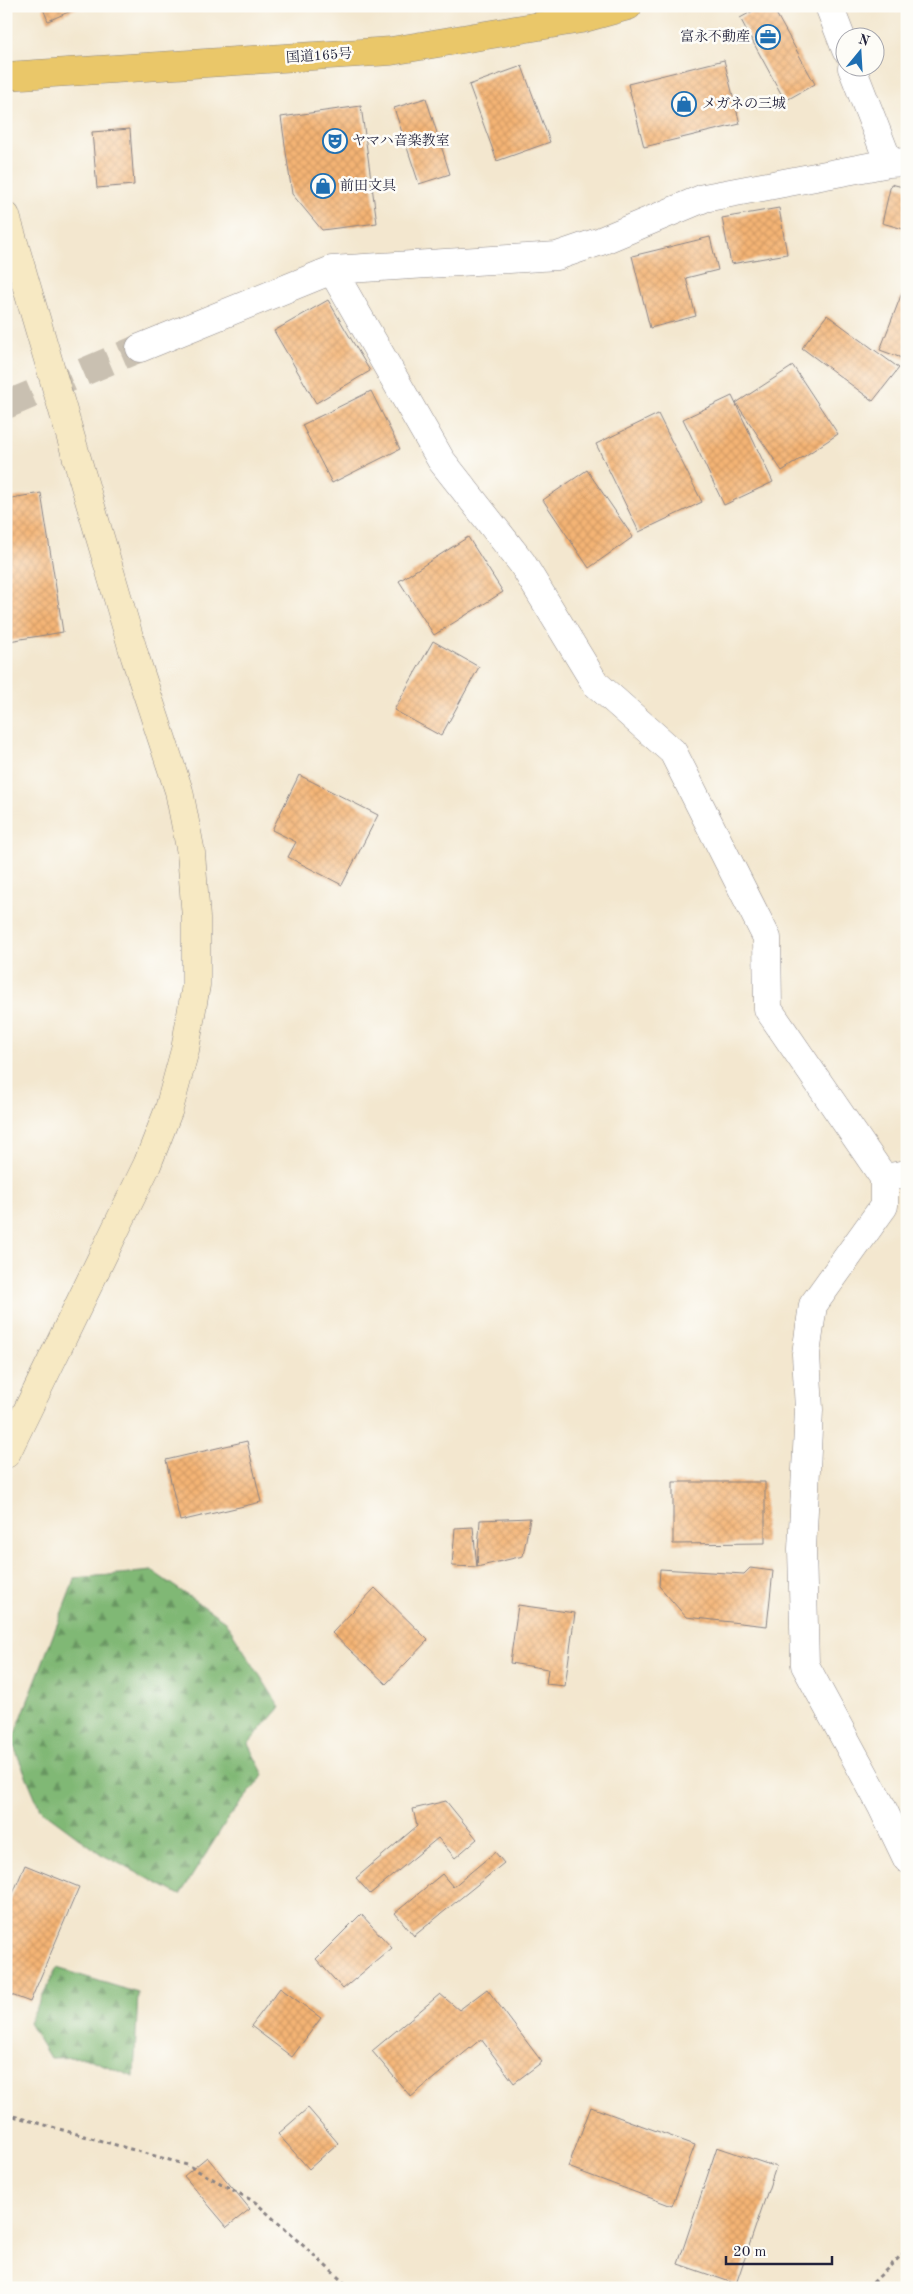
<svg xmlns="http://www.w3.org/2000/svg" width="913" height="2294" font-family="'Old Standard TT','Noto Serif JP',serif">
<defs>
<pattern id="forest-firs" width="22" height="20" patternUnits="userSpaceOnUse" patternTransform="scale(1.25)"><rect width="22" height="20" fill="#80b875"/><path d="M5 1l3.5 6h-7zM16 11l3.5 6h-7z" fill="#689561"/></pattern>
<pattern id="building-cross-hatch" width="8" height="8" patternUnits="userSpaceOnUse" patternTransform="scale(1.25)"><rect width="8" height="8" fill="#f4b474"/><path d="M0 0l8 8M0 8l8-8" fill="none" stroke="#d19a65"/></pattern>
</defs>
<rect width="100%" height="100%" fill="#fdfcf7"/>
<filter id="ink" filterUnits="userSpaceOnUse"><feTurbulence type="fractalNoise" baseFrequency=".02" numOctaves="2"/><feDisplacementMap in="SourceGraphic" scale="10" xChannelSelector="R" yChannelSelector="G"/><feConvolveMatrix kernelMatrix="1 2 1 2 8 2 1 2 1" color-interpolation-filters="sRGB"/></filter>
<filter id="wash" filterUnits="userSpaceOnUse"><feTurbulence type="fractalNoise" baseFrequency=".0096" numOctaves="4" result="noise"/><feDisplacementMap in="SourceGraphic" scale="20" xChannelSelector="R" yChannelSelector="G"/><feGaussianBlur stdDeviation="1.12" result="paint"/><feColorMatrix in="noise" values="0 0 0 0 0 0 0 0 0 0 0 0 0 0 0 0 0 1.4 0 .05"/><feComposite in="paint" operator="in"/></filter>
<g filter="url(#wash)">
<rect width="100%" height="100%" fill="#f3e7cf"/>
<path fill="url(#forest-firs)" stroke="#516d58" d="M152 1571 225 1621 280 1707 248 1744 264 1775 229 1817 180 1895 101 1854 40 1809 12 1742 75 1578Z
M57 1968 138 1993 134 2077 84 2057 50 2058 29 2023Z"/>
<g id="blocks">
<path fill="url(#building-cross-hatch)" d="M42 6H82L48 21Z
M762 6H772L815 84 785 101 740 18Z
M724 60 740 124 644 147 628 84Z
M522 66 550 142 497 161 469 85Z
M426 98 450 174 419 184 394 108Z
M361 106 377 223 322 230 292 194 281 117Z
M130 129 134 185 97 188 92 132Z
M891 184 907 188V230L882 223Z
M779 208 787 254 731 264 722 218Z
M710 237 718 270 686 278 696 316 650 328 632 256Z
M907 280V360L880 350Z
M328 300 370 371 316 403 274 331Z
M827 315 899 368 873 401 802 348Z
M793 366 838 434 782 471 736 403Z
M371 391 400 449 332 483 302 425Z
M732 396 773 482 724 505 683 419Z
M658 414 702 502 639 532 596 444Z
M587 470 633 537 589 568 543 500Z
M41 493 63 632 9 641 6 625V499Z
M468 537 503 592 434 635 399 581Z
M433 641 479 667 441 736 394 710Z
M299 775 378 815 342 885 288 857 296 842 272 830Z
M247 1441 261 1502 180 1521 166 1460Z
M673 1482H765V1543L673 1544Z
M530 1518 523 1556 477 1567 480 1520Z
M473 1527 477 1567 452 1566 455 1528Z
M750 1568 773 1571 767 1626 686 1617 659 1586 660 1569 744 1574Z
M375 1588 428 1640 386 1684 332 1633Z
M518 1605 575 1613 565 1686 546 1684 548 1669 510 1663Z
M446 1801 477 1839 455 1858 438 1838 370 1894 356 1878 417 1826 413 1809Z
M495 1852 504 1863 414 1936 395 1913 442 1874 453 1887Z
M25 1865 79 1887 30 2002 6 1993V1910Z
M361 1914 392 1948 343 1989 316 1959Z
M280 1988 321 2018 292 2057 251 2026Z
M487 1989 542 2062 514 2083 481 2039 411 2097 372 2051 440 1994 459 2010Z
M591 2107 695 2145 672 2206 568 2167Z
M308 2108 338 2143 309 2169 278 2134Z
M717 2147 776 2167 736 2284 678 2264Z
M207 2157 250 2209 227 2227 184 2176Z"/>
</g>
</g>
<g filter="url(#ink)">
<use href="#blocks" fill-opacity="0" stroke="#8a8485" stroke-width="1"/>
<g fill="none" stroke-linecap="round" stroke-linejoin="round">
<path stroke="#c9c0b1" stroke-width="28" stroke-dasharray="28 14" stroke-linecap="butt" d="M6 405 140 348"/>
<defs>
<path id="street" d="M829 6 846 50
M852 68 889 163
M332 270 441 460 522 563 595 683 673 752 767 938 768 1009 884 1178V1206L813 1305 806 1354 809 1410 802 1549 805 1665 881 1805 907 1859
M140 348 332 270 557 256 601 241 704 198 889 163 907 162
M884 1178 907 1174"/>
<path id="secondary" d="M6 216 135 657 179 791 191 853 196 918V985L185 1050 169 1109 147 1165 6 1454"/>
<path id="highway" d="M6 76 391 51 581 19 628 6"/>
</defs>
<use href="#street" stroke="#8a8485" stroke-width="29"/>
<use href="#secondary" stroke="#8a8485" stroke-width="29"/>
<use href="#highway" stroke="#8a8485" stroke-width="29"/>
<path stroke="#8a8485" stroke-width="3" stroke-dasharray="4 4" stroke-linecap="butt" d="M6 2114 187 2165 255 2202 350 2288
M867 2288 907 2250"/>
<use href="#street" stroke="#fff" stroke-width="28"/>
<use href="#secondary" stroke="#f7e9c3" stroke-width="28"/>
<use href="#highway" stroke="#eac769" stroke-width="28"/>
</g>
</g>
<defs>
<symbol id="office-ring" viewBox="-11 -11 22 22"><circle r="9.5" fill="#fdfcf7" stroke="#1f6fb2" stroke-width="1.5"/><path d="M-6-3h4V-5.5h4V-3h4V5H-6ZM-1-4.5V-3h2v-1.5ZM-6 0V1H6V0Z" fill="#1f6fb2"/></symbol>
<symbol id="shop-ring" viewBox="-11 -11 22 22"><circle r="9.5" fill="#fdfcf7" stroke="#1f6fb2" stroke-width="1.5"/><path d="M-5-2.5h2.3a2.7 3.5 0 0 1 5.4 0H5L5.5 6h-11ZM-1.5-2.5h3a1.5 2.3 0 0 0-3 0Z" fill="#1f6fb2"/></symbol>
<symbol id="theatre-ring" viewBox="-11 -11 22 22"><circle r="9.5" fill="#fdfcf7" stroke="#1f6fb2" stroke-width="1.5"/><path d="M-5-5.5Q0-4 5-5.5V0Q5 5 0 6Q-5 5-5 0ZM-3.3-2.5H-1v1.5H-3.3ZM1-2.5H3.3v1.5H1ZM-2.8 1Q0 5.5 2.8 1Z" fill="#1f6fb2"/></symbol>
</defs>
<g fill-rule="evenodd">
<use href="#office-ring" x="754" y="23" width="28" height="28"/>
<use href="#shop-ring" x="670" y="90" width="28" height="28"/>
<use href="#theatre-ring" x="321" y="127" width="28" height="28"/>
<use href="#shop-ring" x="309" y="172" width="28" height="28"/>
</g>
<g text-anchor="middle" dominant-baseline="central" stroke-width="5" stroke-linejoin="round" paint-order="stroke">
<g font-size="14" fill="#22223b" stroke="#fdfcf7" text-anchor="start">
<text x="750" y="37" text-anchor="end">富永不動産</text>
<text x="702" y="104">メガネの三城</text>
<text x="352" y="141">ヤマハ音楽教室</text>
<text x="340" y="186">前田文具</text>
</g>
<g font-size="14" fill="#22223b" stroke="#fdfcf7">
<text transform="translate(319 56) rotate(-4)">国道165号</text>
</g>
</g>
<rect width="913" height="2294" fill="none" stroke="#fdfcf7" stroke-width="25"/>
<g transform="translate(860 52) rotate(18)"><circle r="24" fill="#fdfcf7" stroke="#a5a5ac"/>
<path d="M0-4L9 19L0 12L-9 19Z" fill="#1f6fb2"/>
<text y="-8" font-size="14" font-weight="bold" text-anchor="middle" fill="#22223b">N</text>
</g>
<path d="M726 2256v8h106v-8" fill="none" stroke="#22223b" stroke-width="2.5"/>
<text x="733" y="2256" font-size="15" fill="#22223b" stroke="#fdfcf7" stroke-width="4" paint-order="stroke">20 m</text>
</svg>
